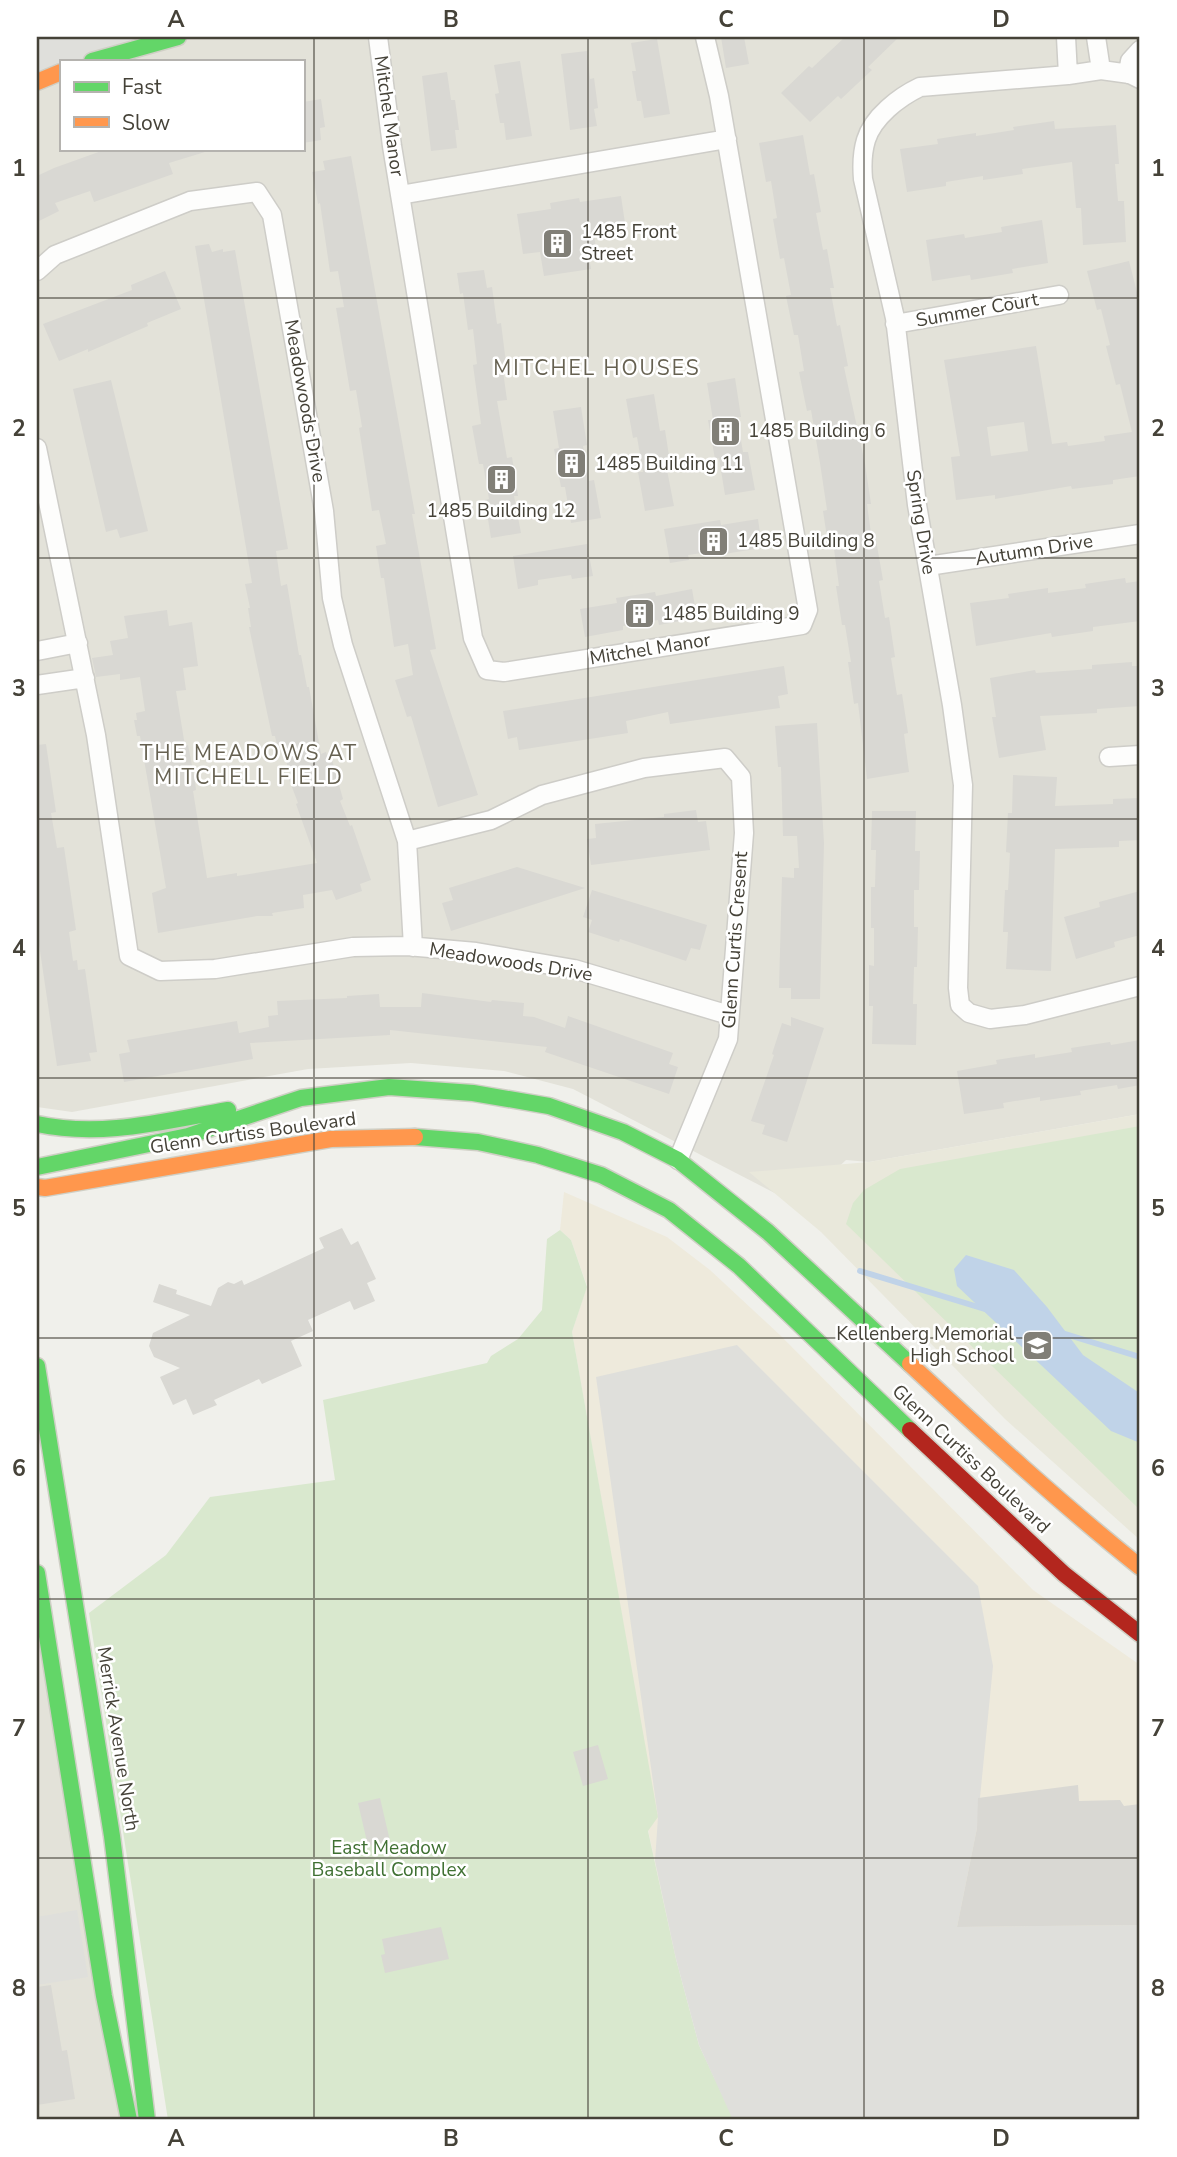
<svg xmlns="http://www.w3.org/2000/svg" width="1177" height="2157" font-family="'Nunito Sans',sans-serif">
<rect width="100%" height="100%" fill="#f0f0eb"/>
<path fill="#e3e2d9" d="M174 37H1140V1114L869 1162 846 1160 798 1205 573 1089 504 1071 411 1063 308 1069 72 1112 37 1107V86L61 72V149H303V61H95Z
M37 1546 85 1834 129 2120H37Z"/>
<path fill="#eeeadc" d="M564 1192 667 1237 710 1270 781 1336 1033 1590 1140 1665V2120L676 1959 648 1830 657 1817 572 1332 587 1286 571 1240 560 1230Z"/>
<path fill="#e9e8db" d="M1140 1114V1540L1005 1419 821 1232 749 1172 869 1162Z"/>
<path fill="#d9e8ce" d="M1140 1126V1510L846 1224 853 1203 864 1190 900 1169Z
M560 1230 571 1240 587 1287 572 1332 658 1817 648 1831 676 1959 699 2045 734 2120H168L89 1613 166 1555 210 1497 335 1480 323 1400 487 1363 491 1356 518 1339 542 1310 547 1239Z"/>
<path fill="#dfdfdb" d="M37 37H179L97 61H61L37 82Z
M737 1345 978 1586 993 1666 977 1828 957 1927 1140 1925V2120H733L699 2045 676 1959 655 1861 658 1817 596 1377Z
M77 1910 88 1977 37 1985V1917Z"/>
<path fill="#c0d3e8" d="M966 1255 1014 1270 1047 1307 1083 1355 1138 1392 1140 1396V1443L1111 1431 957 1286 954 1269Z"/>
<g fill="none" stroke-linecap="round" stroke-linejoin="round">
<path stroke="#c0d3e8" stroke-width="6" d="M860 1271 988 1310
M1062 1333 1140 1357"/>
</g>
<path fill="#d9d8d3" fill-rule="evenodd" d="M721 37H744L749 64 726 68Z
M845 37H899L868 67 872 70 841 99 838 96 810 122 781 93 809 66 812 68Z
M657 39 670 114 644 118 641 101H637L632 71H636L631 43Z
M587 51 590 79 594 78 598 108 594 109 597 126 570 130 561 54Z
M520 61 532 136 506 140 504 123H500L495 94 499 93 494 65Z
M447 72 451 100H455L459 130H455L457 148 431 151 422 76Z
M321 99 325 127 320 128 321 140 303 143V102Z
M1054 121 1055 129 1116 125 1119 164H1115L1118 201H1124L1126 242 1083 245 1081 208H1076L1072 162 1022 169 1023 174 983 180V176L946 182V186L907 192 900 149 938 144 937 139 976 133V136L1014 130 1013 127Z
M803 135 810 175 814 174 821 212 816 213 823 250 827 249 834 288H830L837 326 840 325 848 366 844 367 865 464 871 504H867L872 541 876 540 883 580 879 581 885 618 889 617 895 657 891 658 897 695 902 694 908 733 904 734 909 772 867 779 858 703 854 704 848 662H851L845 625H842L836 586H839L834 549 829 550 823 511 827 510 820 463 811 410 807 411 799 372 804 371 798 335H794L786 296 791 295 784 258 780 259 773 219 777 218 771 181 766 182 759 143Z
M107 149H204L205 152 169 163 173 174 94 202 90 191 55 203 59 211 37 222V176L54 168Z
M351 156 415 514H412L436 649 430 650 478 795 438 807 411 716 407 717 395 680 413 675 408 644 394 647 384 578H381L376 546 386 544 379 510 372 511 359 428 362 427 356 390 350 391 336 308 344 307 338 271 330 272 320 203 318 204 312 172 325 170 323 161Z
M621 196 626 230 594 235 597 256 589 257 591 269 544 276 540 252 523 254 517 214 551 209 550 203 579 198 580 202Z
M1042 220 1048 263 1012 269 1013 273 971 280 970 275 932 281 926 240 964 234 965 238 1002 232 1001 227Z
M209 244 212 252 223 249V252L235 250 288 549 276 551 281 586 287 584 299 655H301L307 687H309L321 754 326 752 329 761 332 760 343 799 340 801 350 826 352 825 371 880 360 884 362 891 336 900 332 890 303 895 304 908 272 913 273 916H257L158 933 152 893 166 888 140 736H137L134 720H137L136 713 145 711 140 677 120 680V674L96 677 92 658 113 655 110 641 128 638 124 616 167 610 169 626 192 622 198 666 183 668 186 690 176 691 185 746 188 745 195 781 196 790 193 791 207 878 237 873V876L317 863 296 804 298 803 287 774 290 773 280 744 277 745 275 736H272L249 627H251L248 608H250L245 584 252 583 195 246Z
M1129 261 1140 304V476L1113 480V484L1072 489 1071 486 995 499V495L956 500 951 457 960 456 944 360 1036 346 1052 444 1067 442 1068 446 1105 441 1104 436 1132 432 1120 384 1116 385 1106 346 1110 345 1101 309 1097 310 1087 271ZM1024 422 1028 451 991 456 987 427Z
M484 270 487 288 492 287 497 324 501 323 506 363 502 364 507 400 497 401 507 458 512 457 518 496H514L521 533 491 538 485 500 489 499 483 464H479L472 426 481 424 473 365 477 364 473 329 468 330 463 293 460 294 457 273Z
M165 271 181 309 147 323 148 326 88 352V349L59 361 43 324 132 290 131 285Z
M735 378 741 417H737L743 452H748L755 490 725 495 719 458 715 459 708 420H713L707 383Z
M111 380 148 531 120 538 117 529 106 532 73 389Z
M654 394 660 431 665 430 671 469 667 470 674 506 645 511 638 472H643L637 437 633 438 626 399Z
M581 407 587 445 583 446 589 481 594 480 601 518 571 523 565 487H561L554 449 559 448 553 411Z
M758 519 762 548 724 554 723 550 688 555 689 560 670 563 664 529 720 520 721 525Z
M587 544 593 576 572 579 571 575 538 580V585L518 589 513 556Z
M1125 578 1126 583 1140 581V621L1093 627V631L1052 637 1051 633 976 646 970 603 1009 598 1008 594 1048 588V593L1086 588 1085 584Z
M692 589 697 618 659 625 658 620 623 626V630L585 637 580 609 617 603 616 598 655 592 656 596Z
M1132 662V666H1140V706L1097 709V713L1040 716 1046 750 999 758 992 717H996L990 678 1035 670 1036 673 1092 669V665Z
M784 666 788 694 778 696 780 708 670 724 668 712 626 721 628 733 519 750 517 737 508 739 503 711Z
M817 723 824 843 820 999H791V988H779L782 877 794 878V868H799L797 836H783L781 767H778L775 726Z
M46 744 56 812 51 813 57 848 64 847 76 930 69 932 73 961 77 960 78 970 85 969 97 1052 89 1053 91 1061 57 1066 39 944 37 945V745Z
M1013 775 1057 777 1055 806 1113 804V799L1140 798V840L1119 841V847L1055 849 1051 971 1006 969 1008 932H1003L1005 890H1008L1010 853 1006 852 1008 813H1012Z
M696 810 698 822 706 821 710 850 591 865 587 839 596 838 595 824 664 817V814Z
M872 811H916L915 851H920L919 890H914V927H918L917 967H914L913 1004H917L916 1045 872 1044 873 1006H869V965L874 966V928H871V887H875L876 850H871Z
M517 867 585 888 451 931 442 903 453 900 449 888Z
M592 890 707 925 700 950 691 948 686 961 620 939 619 942 588 932 592 920 583 917Z
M1140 891V935L1114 942 1115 947 1076 959 1064 917 1100 907 1099 902Z
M422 993 491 1002 492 1000 524 1003 523 1016 534 1017 565 1028 568 1016 673 1053 669 1064 678 1067 669 1094 545 1052 547 1047 390 1030V1035L250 1043 253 1059 124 1082 119 1054 130 1052 127 1040 237 1021 239 1033 269 1027 268 1016 278 1015 277 1001 347 998V996L379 994 380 1007H421Z
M791 1017 824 1028 787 1142 762 1134 765 1125 751 1121 774 1055 772 1054 782 1023 791 1026Z
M1140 1040V1085L1118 1089 1117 1085 1080 1091 1081 1095 1040 1101V1097L1003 1103 1004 1108 964 1114 957 1071 997 1064 996 1060 1035 1054V1058L1072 1052 1071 1048 1110 1042 1111 1045Z
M342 1228 351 1245 358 1241 376 1279 367 1283 375 1301 354 1310 350 1301 308 1320 313 1331 291 1341 302 1366 262 1384 259 1379 214 1400 217 1405 193 1415 186 1399 173 1405 160 1377 180 1368 154 1357 149 1346 153 1333 190 1315 153 1302 159 1284 177 1290 176 1294 211 1306 218 1288 228 1282 234 1284 242 1280 244 1285 324 1248 319 1238Z
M598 1745 608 1779 583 1786 573 1752Z
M1078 1785 1079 1801 1120 1800 1124 1806 1140 1804V1925L957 1927 977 1828 978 1798Z
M380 1798 390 1841 368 1846 358 1803Z
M441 1927 449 1959 385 1973 381 1955 385 1954 382 1939Z
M51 1985 62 2051 67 2050 75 2099 37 2105V1987Z"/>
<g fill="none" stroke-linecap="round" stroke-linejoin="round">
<defs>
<path id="street" d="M378 37 392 146 473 638 487 670 504 672 802 625 808 610 719 96 705 37
M1066 37 1068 75
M1096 37 1101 70
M1128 74 1130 61 1140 50
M1140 79 1130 74 1101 70 1068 75 920 87C899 97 873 117 866 140 862 153 862 167 863 179L895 318 917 505 952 705 963 785 958 988 960 1005 969 1013 990 1019 1025 1015 1140 986
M400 195 727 139
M37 271 55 255 190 201 257 192 272 215 324 511 332 598 343 645 407 841 491 820 542 795 644 768 725 758 741 777 744 833 728 1039 678 1160
M895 324 1059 295
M37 448 96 735 129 956 160 971 215 969 353 947 407 946 476 952 574 969 729 1015
M928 566 1140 534
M37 651 78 643
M37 685 85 678
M1109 757 1140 755
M407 841 413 947"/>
<path id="fast" d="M92 61 178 37
M37 1124C102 1138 164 1121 228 1110
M415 1137 478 1142 538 1155 601 1175 669 1210 739 1266 910 1430
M37 1167 188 1136 301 1098 389 1087 473 1093 549 1106 623 1132 678 1160 768 1232 910 1364
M37 1366 112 1836 147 2120
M37 1573 104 1996 129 2120"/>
<path id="slow" d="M37 82 61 72
M37 1187 45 1188 331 1139 415 1137
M910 1364C985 1434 1060 1503 1140 1567"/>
<path id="jam" d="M910 1430 1064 1574 1140 1634"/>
</defs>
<use href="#street" stroke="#cecdc8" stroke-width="21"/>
<use href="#fast" stroke="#cfcfc5" stroke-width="19"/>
<use href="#slow" stroke="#cfcfc5" stroke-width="19"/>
<use href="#jam" stroke="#cfcfc5" stroke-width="19"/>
<use href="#street" stroke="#fdfdfc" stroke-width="18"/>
<use href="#fast" stroke="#63d668" stroke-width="16"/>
<use href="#slow" stroke="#ff974d" stroke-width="16"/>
<use href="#jam" stroke="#b3261e" stroke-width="16"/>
</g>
<path fill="none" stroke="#454238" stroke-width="2" stroke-opacity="0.55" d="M314 37V2120M588 37V2120M864 37V2120M37 298H1140M37 558H1140M37 819H1140M37 1078H1140M37 1338H1140M37 1599H1140M37 1858H1140"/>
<defs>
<symbol id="building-square" viewBox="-11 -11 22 22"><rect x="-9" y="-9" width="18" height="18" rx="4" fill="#817f77" stroke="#fff"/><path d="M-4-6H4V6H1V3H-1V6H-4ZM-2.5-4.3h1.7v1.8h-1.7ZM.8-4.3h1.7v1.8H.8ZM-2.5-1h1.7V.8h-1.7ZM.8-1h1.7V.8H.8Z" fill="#fff"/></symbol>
<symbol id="school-square" viewBox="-11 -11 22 22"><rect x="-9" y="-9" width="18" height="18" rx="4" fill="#817f77" stroke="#fff"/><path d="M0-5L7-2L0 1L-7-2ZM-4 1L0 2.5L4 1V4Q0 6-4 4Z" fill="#fff"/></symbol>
</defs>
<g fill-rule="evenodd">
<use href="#building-square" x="540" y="226" width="35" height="35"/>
<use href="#building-square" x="708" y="414" width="35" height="35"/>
<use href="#building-square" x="554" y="446" width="35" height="35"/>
<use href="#building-square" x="484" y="462" width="35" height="35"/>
<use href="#building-square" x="696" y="524" width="35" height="35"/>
<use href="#building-square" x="622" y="596" width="35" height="35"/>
<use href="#school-square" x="1020" y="1328" width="35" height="35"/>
</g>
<g text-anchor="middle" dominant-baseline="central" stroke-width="5" stroke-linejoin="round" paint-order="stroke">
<g font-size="19" fill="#454238" stroke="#fff">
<text transform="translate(389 116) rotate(82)">Mitchel Manor</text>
<text transform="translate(977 310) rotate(-10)">Summer Court</text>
<text transform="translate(305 401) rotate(80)">Meadowoods Drive</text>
<text transform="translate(921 522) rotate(81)">Spring Drive</text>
<text transform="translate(1034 550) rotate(-9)">Autumn Drive</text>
<text transform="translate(650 649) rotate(-9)">Mitchel Manor</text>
<text transform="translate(735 940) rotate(-86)">Glenn Curtis Cresent</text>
<text transform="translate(511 962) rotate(9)">Meadowoods Drive</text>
<text transform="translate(253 1133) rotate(-8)">Glenn Curtiss Boulevard</text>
<text transform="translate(971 1459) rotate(43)">Glenn Curtiss Boulevard</text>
<text transform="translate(118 1739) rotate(81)">Merrick Avenue North</text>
</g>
<g font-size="19" fill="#454238" stroke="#fff" text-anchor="start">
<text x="581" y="232">1485 Front<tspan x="581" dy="22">Street</tspan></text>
<text x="748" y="431">1485 Building 6</text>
<text x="595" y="464">1485 Building 11</text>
<text x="501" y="511" text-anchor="middle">1485 Building 12</text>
<text x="737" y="541">1485 Building 8</text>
<text x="662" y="614">1485 Building 9</text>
<text x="1014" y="1334" text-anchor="end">Kellenberg Memorial<tspan x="1014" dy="22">High School</tspan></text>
</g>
<g font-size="19" fill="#3f7032" stroke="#fff">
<text x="389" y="1848">East Meadow<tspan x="389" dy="22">Baseball Complex</tspan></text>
</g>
<g font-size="21" letter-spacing="2" fill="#666151" stroke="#fff">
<text x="597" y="368">MITCHEL HOUSES</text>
<text x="249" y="753">THE MEADOWS AT<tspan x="249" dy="24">MITCHELL FIELD</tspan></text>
</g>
</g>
<rect width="1177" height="2157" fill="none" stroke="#ffffff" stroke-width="77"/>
<rect x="60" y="60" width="245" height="91" fill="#ffffff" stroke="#b5b3af" stroke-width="2"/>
<rect x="74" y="82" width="35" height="10" fill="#63d668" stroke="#b5b3af" stroke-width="2"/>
<text x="122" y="94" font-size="21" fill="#454238">Fast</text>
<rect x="74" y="117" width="35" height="10" fill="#ff974d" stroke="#b5b3af" stroke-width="2"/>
<text x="122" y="130" font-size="21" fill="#454238">Slow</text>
<rect x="38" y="38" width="1100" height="2080" fill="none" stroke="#454238" stroke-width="2.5"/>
<g font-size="23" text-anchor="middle" font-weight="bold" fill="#454238">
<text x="176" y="27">A</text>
<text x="451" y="27">B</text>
<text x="726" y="27">C</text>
<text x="1001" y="27">D</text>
<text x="19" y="176">1</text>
<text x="1158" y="176">1</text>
<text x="19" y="436">2</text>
<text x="1158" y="436">2</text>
<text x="19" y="696">3</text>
<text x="1158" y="696">3</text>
<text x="19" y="956">4</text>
<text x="1158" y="956">4</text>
<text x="19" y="1216">5</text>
<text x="1158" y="1216">5</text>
<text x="19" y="1476">6</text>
<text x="1158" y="1476">6</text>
<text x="19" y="1736">7</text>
<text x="1158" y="1736">7</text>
<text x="19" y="1996">8</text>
<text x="1158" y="1996">8</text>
<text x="176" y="2146">A</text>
<text x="451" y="2146">B</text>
<text x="726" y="2146">C</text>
<text x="1001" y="2146">D</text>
</g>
</svg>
